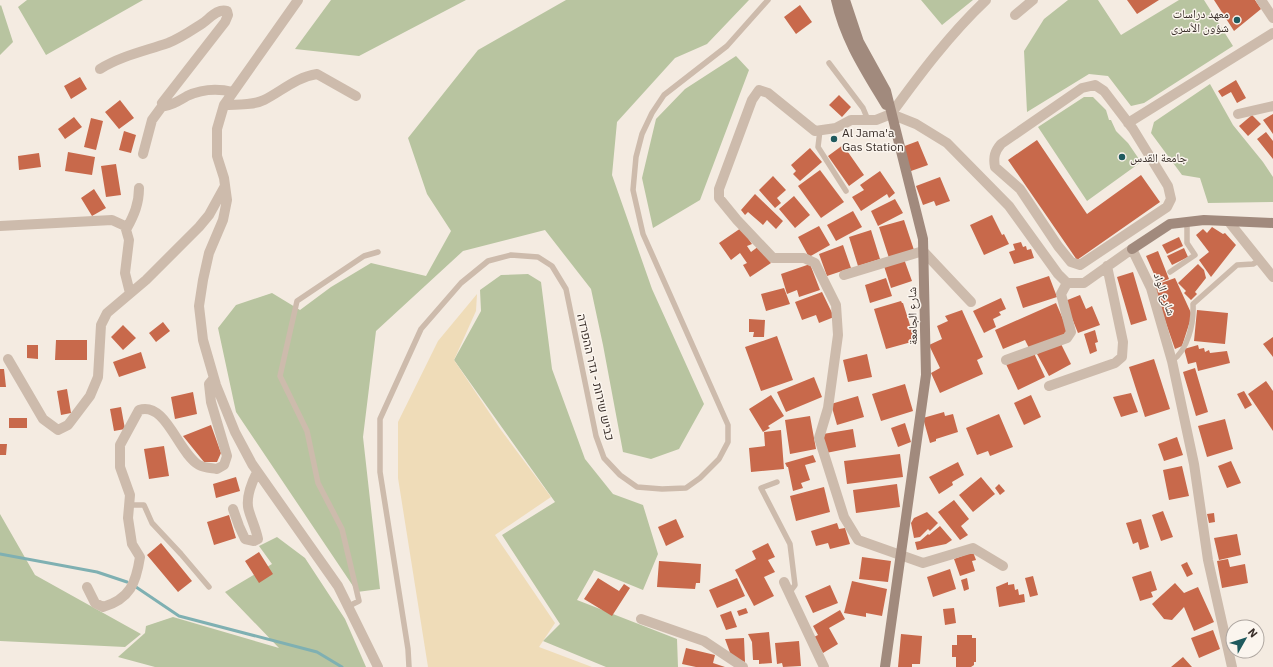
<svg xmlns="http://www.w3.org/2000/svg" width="1273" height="667" font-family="'IBM Plex Sans','Noto Naskh Arabic',Heebo,sans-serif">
<rect width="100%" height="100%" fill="#f4ebe1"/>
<path fill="#b8c4a0" d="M27 0H143L46 55 18 7Z
M331 0H466L359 56 295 49Z
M566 0H749L707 44 675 58 617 122 612 175 652 289 704 404 679 449 651 459 623 452 603 345 591 289 545 230 463 251 376 331 363 437 380 589 357 592 236 412 218 328 236 305 272 293 300 310 331 287 371 263 426 276 451 231 427 194 408 138 478 50Z
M921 0H973L942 25Z
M1068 0H1098L1121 35 1179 0H1204L1233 46 1144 103 1131 106 1108 76 1089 74 1027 112 1024 51 1044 19Z
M1 5 13 42 0 55V6Z
M736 56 749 70 700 200 653 228 642 178 656 119 685 89Z
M1210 84 1233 125 1263 162 1273 177V202L1208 203 1200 178 1182 175 1151 133 1154 122Z
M1084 97H1093L1106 110 1109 120H1111L1116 131 1128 143 1141 162 1087 201 1038 127Z
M528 274 541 282 552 369 585 459 613 494 643 505 658 554 643 590 594 570 577 600 677 639 678 667H606L543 641 560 624 502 535 555 502 454 360 481 311 480 290 501 275Z
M0 514 35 575 141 634 125 647 0 641Z
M277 537 305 558 345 619 366 667H155L118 657 145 633 146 626 173 617 279 648 225 592 272 564 259 546Z"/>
<path fill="#efdcb8" d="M477 294 476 311 454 360 501 430 551 497 495 535 555 623 539 647 592 667H428L398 478V422L438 341Z"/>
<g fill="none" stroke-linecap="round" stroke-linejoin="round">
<path stroke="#7fb0b2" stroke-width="3" d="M0 554 97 572 127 582
M136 587 179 616 317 652 342 667"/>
</g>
<path fill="#c8694b" d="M1127 0H1159L1137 14Z
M1214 0H1255L1261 9 1234 31Z
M800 5 812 22 796 34 784 17Z
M80 77 87 89 71 99 64 86Z
M1236 80 1246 98 1237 103 1231 92 1222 97 1218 91Z
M839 95 851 107 842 117 829 105Z
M120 100 134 118 119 129 105 112Z
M1273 114V134L1263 120Z
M1252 115 1261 124 1248 136 1239 126Z
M74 117 82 127 65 139 58 129Z
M91 118 103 121 96 150 84 147Z
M124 131 136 135 131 153 119 150Z
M1266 132 1273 141V159L1257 139Z
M1037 140 1087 214 1141 175 1160 202 1077 260 1008 160Z
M918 141 928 165 911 171 902 147Z
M843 145 864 175 849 186 828 156Z
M810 148 822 162 800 181 793 174 796 171 791 165Z
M68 152 95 157 92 175 65 171Z
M39 153 41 167 19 170 18 156Z
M116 164 121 195 106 197 101 166Z
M820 170 844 202 821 218 798 186Z
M880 171 895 193 889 198 887 194 861 211 852 197 864 190 860 185Z
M773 176 786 190 777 198 781 203 775 208 759 190Z
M940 177 950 201 936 206 934 201 923 205 916 186Z
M94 189 106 208 92 216 81 198Z
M755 194 783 221 776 229 767 220 763 225 748 212 745 215 741 210Z
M794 196 810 215 795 228 779 209Z
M895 199 903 213 878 226 871 211Z
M853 211 862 227 836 241 827 225Z
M992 215 1002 235 1004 234 1009 244 984 255 970 225Z
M904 220 914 250 889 258 879 227Z
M819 226 830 245 809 257 798 237Z
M1212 227 1223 234 1225 233 1236 245 1211 277 1199 260 1209 252 1196 235 1203 229 1207 233Z
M741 228 752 244 747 246 751 252 759 246 771 263 750 277 743 265 747 263 740 253 731 260 719 243Z
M871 230 880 259 858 266 849 237Z
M1179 237 1183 246 1167 254 1162 245Z
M1021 242 1023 247 1026 246 1027 250 1031 249 1034 258 1014 264 1009 252 1015 250 1013 244Z
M843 245 851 268 827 276 819 254Z
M1184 248 1188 257 1172 265 1167 256Z
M1158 251 1169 279 1158 283 1146 256Z
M904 259 912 281 891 288 884 266Z
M810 264 820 290 799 297 797 290 787 294 781 274Z
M1198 264 1204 270 1206 278 1195 292 1197 294 1191 300 1184 293 1186 291 1178 283Z
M1133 272 1147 320 1131 325 1117 277Z
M1049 276 1057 297 1023 308 1016 287Z
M886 278 892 296 870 303 865 285Z
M1175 278 1192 315 1182 346 1175 349 1153 286Z
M784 288 790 304 766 311 761 294Z
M822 292 834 317 819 323 816 315 802 320 795 302Z
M1080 295 1086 309 1092 306 1100 325 1078 333 1065 301Z
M1001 298 1006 309 999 312 1001 315 993 319 996 327 984 333 973 311Z
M901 301 902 303H903L915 341 886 349 874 309Z
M1056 303 1069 333 1030 350 1025 340 1003 349 995 330Z
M962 310 983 357 977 360 983 374 940 393 931 373 940 368 929 345 942 339 937 326 948 321 945 316Z
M1197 310 1228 313 1225 344 1194 341Z
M749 319 765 320 764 337H753L754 332H749Z
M163 322 170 331 156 342 149 333Z
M123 325 136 338 123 350 111 337Z
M1095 330 1098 342 1095 343 1097 351 1090 354 1084 334Z
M777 336 793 380 761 391 745 347Z
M1273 337V357L1263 344Z
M56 340H87V360H55Z
M1060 342 1071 364 1049 376 1037 354Z
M27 345H38V359L27 358Z
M1198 345 1199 349 1204 348 1205 352 1209 350 1210 353 1227 351 1230 363 1198 371 1196 362 1188 364 1184 349Z
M1033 351 1045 377 1018 390 1006 364Z
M141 352 146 368 119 377 113 362Z
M867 354 872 377 848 382 843 360Z
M1154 359 1170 409 1145 417 1129 367Z
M1195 368 1208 412 1196 416 1183 372Z
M0 369H4L6 387H0Z
M814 377 822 397 786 412 777 392Z
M1266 381 1273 391V431L1248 394Z
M905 384 913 411 881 421 872 394Z
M67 389 71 413 61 415 57 391Z
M1244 391 1252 405 1245 409 1237 394Z
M193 392 197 414 175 419 171 397Z
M1131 393 1138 412 1121 417 1113 397Z
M771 395 784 416 768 426 770 428 763 432 749 409Z
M1031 395 1041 417 1024 425 1014 403Z
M858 396 864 417 837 425 831 404Z
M121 407 125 429 114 431 110 409Z
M944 412 945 416 953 414 958 432 936 439V441L930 443 923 418Z
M999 414 1013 447 990 456 988 451 977 455 966 428Z
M810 416 816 449 790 454 785 420Z
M9 418H27V428H9Z
M1225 419 1233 449 1207 457 1198 426Z
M905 423 911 442 898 447 891 428Z
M211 425 221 453 217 462H204L183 436Z
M853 429 856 447 826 453 823 434Z
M781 430 784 469 751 472 749 448 765 446 764 432Z
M1177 437 1183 455 1164 461 1158 444Z
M0 444H7L6 455H0Z
M164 446 169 476 149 479 144 449Z
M900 454 903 477 847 484 844 461Z
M813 455 816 462 805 465 810 480 801 483 803 488 793 491 788 467H787L785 463Z
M1231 461 1241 483 1227 488 1218 466Z
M958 462 964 475 952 482 953 485 939 494 929 477Z
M1182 466 1189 496 1169 500 1163 470Z
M236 477 240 491 216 498 213 484Z
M981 477 995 494 973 512 959 495Z
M897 484 900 507 856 513 853 490Z
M999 484 1005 491 1000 495 995 488Z
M824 487 830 512 796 521 790 496Z
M954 500 969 519 961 526 968 535 960 540 938 512Z
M1163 511 1173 537 1161 541 1152 515Z
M927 512 938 523 930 531 928 529 920 537 914 538 911 523 914 518Z
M1214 513 1215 522 1209 523 1207 514Z
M229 515 236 538 214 545 207 522Z
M676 519 684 537 666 546 658 527Z
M1141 519 1149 547 1140 550 1138 542 1133 544 1126 523Z
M837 523 839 529 845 528 850 544 830 549 828 543 816 546 811 531Z
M940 526 952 540 946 544 917 550 915 542 920 541 928 534 929 535Z
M1237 534 1241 555 1219 560 1214 538Z
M161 543 192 581 178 592 147 555Z
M768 543 775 557 768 560 775 572 764 577 774 596 754 606 735 570 756 559 752 551Z
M259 552 273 574 259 583 245 561Z
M973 552 976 560 972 561 975 571 960 576 954 559Z
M862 557 891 561 888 582 859 579Z
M1228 559 1230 567 1245 564 1248 583 1222 588 1217 561Z
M659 561 701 564 700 583H696L695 589 657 587Z
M1187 562 1193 574 1187 577 1181 565Z
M950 569 956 589 933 597 927 577Z
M1151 571 1157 590 1151 592 1153 597 1140 601 1132 577Z
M1033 576 1038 595 1030 597 1025 578Z
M598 578 619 591 624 584 630 588 612 616 584 599Z
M737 578 745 596 717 608 709 590Z
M967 578 969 589 964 591 961 580Z
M852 581 887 589 882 616 866 613V617L844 613Z
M1008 582V585L1014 584 1015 590 1018 589 1019 595 1024 594 1025 602 999 607 996 587Z
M1175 583 1184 593 1198 587 1214 622 1194 631 1184 607 1172 620 1164 619 1152 604Z
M830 585 838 603 813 613 805 596Z
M746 608 748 613 739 616 737 611Z
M954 608 956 623 945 625 943 609Z
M840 610 845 619 829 628 838 644 823 653 814 637 818 635 813 626Z
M731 611 737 627 726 630 720 615Z
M1213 630 1220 649 1199 658 1191 638Z
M769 632 772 663 759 664V660H753L752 642 748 634Z
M901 634 922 636 920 664H912V667H898Z
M957 635H972V638H976V662H974V665L971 667H956V657H952V645H957Z
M744 638 745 662 732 658 725 639Z
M799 641 801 666 783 667 782 663 777 664 775 643Z
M686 648 715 655 713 663 725 667H696L682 664Z
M1183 657 1192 667H1171Z"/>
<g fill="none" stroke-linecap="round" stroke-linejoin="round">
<path stroke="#cdbbac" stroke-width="5.5" d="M829 63 863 108 868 120
M820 130 818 147 846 191
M1170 272 1195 255 1187 243V222
M1172 361C1188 350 1194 323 1193 304L1237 265 1253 264 1260 260
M777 482 761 488 790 544 795 585 789 593
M130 505H144L152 523 181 554 209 587
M349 606 359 601 342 529 318 483 307 431 280 376 297 301 364 256 378 252
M409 667 408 649 380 472V419L421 329 461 283 488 261 511 255 538 257 552 266 566 289 596 436 604 458 620 475 637 487 662 489 686 488 700 478 719 459 728 442V425L643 234 633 190 636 157 642 134 652 113 664 95 727 46 768 0"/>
<path stroke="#cdbbac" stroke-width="10" d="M298 0 224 105 217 129V156L224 178 227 200 223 220 209 253 203 280 199 306 203 340 216 385 235 432 252 464 338 586 378 667
M1261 0 1273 18
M1015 15 1033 0
M100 69C121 56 145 51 168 43 181 38 192 30 203 23 210 18 218 8 227 11L228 15 225 22 162 103 165 106C173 105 180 100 187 96 202 89 217 88 233 92
M1095 85 1104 91 1133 129 1168 186 1171 199 1167 207 1080 265 1071 262 1058 246 1020 189 995 167C993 157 995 151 1001 144L1082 88Z
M224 105C237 104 252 106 264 100 282 91 296 77 317 74L356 96
M891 114 876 120H851L836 128 815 131 768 93 759 90 752 100 719 189V198L737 220 773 258H804L815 263 836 305 838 335 828 408 819 438 844 517 858 540 923 563 973 548 1003 566
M891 114 916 124 947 143 1009 206 1058 274 1067 283H1084L1132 249 1151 288 1172 361 1194 464 1208 560 1232 667
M891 114C920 74 950 34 986 0
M1238 114 1273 106
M1128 123 1273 33
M143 154 152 120 163 105
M1229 222 1273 277
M0 226 112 220 125 226 129 240 125 273 130 293
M127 228C134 215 139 204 139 188
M844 275 923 251 971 302
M8 359 43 419 58 430 68 425 90 396 98 377 101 325 107 313 146 280 199 227 209 215 225 186
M1006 360 1067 338 1071 332 1061 294 1067 283
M1049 386 1115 363 1122 357 1123 342 1107 266
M233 509 239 526 245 539 254 541 258 539C256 529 252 521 249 511 245 499 252 482 257 472
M784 582 824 667
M87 587 95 603 103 607C130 599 136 583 140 557L132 544 128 518 130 495 120 467V445L139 410C166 401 178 453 199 465 204 468 212 468 217 469L224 465 227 456 211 402 209 384 214 378
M641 619 704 641 743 667"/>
<path stroke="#a18a7d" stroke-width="10" d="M836 0C845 40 865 70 886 105
M845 0 859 42 886 91 923 239 926 375 885 667
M1132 249 1170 224 1204 220 1273 223"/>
</g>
<g fill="#1f5a5e" stroke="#fbf5ee" stroke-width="1.5">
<circle cx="1237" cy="20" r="4"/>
<circle cx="834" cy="139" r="4"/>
<circle cx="1122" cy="157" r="4"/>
</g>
<g text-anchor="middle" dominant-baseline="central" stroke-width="3" stroke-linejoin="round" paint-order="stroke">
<g font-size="12" fill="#3b302b" stroke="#fbf5ee" text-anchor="start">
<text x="1229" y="13" text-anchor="end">معهد دراسات<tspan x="1229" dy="14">شؤون الأسرى</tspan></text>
<text x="842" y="132">Al Jama'a<tspan x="842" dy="14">Gas Station</tspan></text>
<text x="1130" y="157">جامعة القدس</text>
</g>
<g font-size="12" fill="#3b302b" stroke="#fbf5ee">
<text transform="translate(1165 294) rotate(71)">شارع الواد</text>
<text transform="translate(912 316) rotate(-91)">شارع الجامعة</text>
<text transform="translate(596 377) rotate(77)">כביש שירות - גדר ההפרדה</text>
</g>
</g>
<g transform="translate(1245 639) rotate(51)"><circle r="19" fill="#fbf5ee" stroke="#aea6a0"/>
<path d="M0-3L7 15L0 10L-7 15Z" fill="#1f5a5e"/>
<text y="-6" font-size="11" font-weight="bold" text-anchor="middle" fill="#3b302b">N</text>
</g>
</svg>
